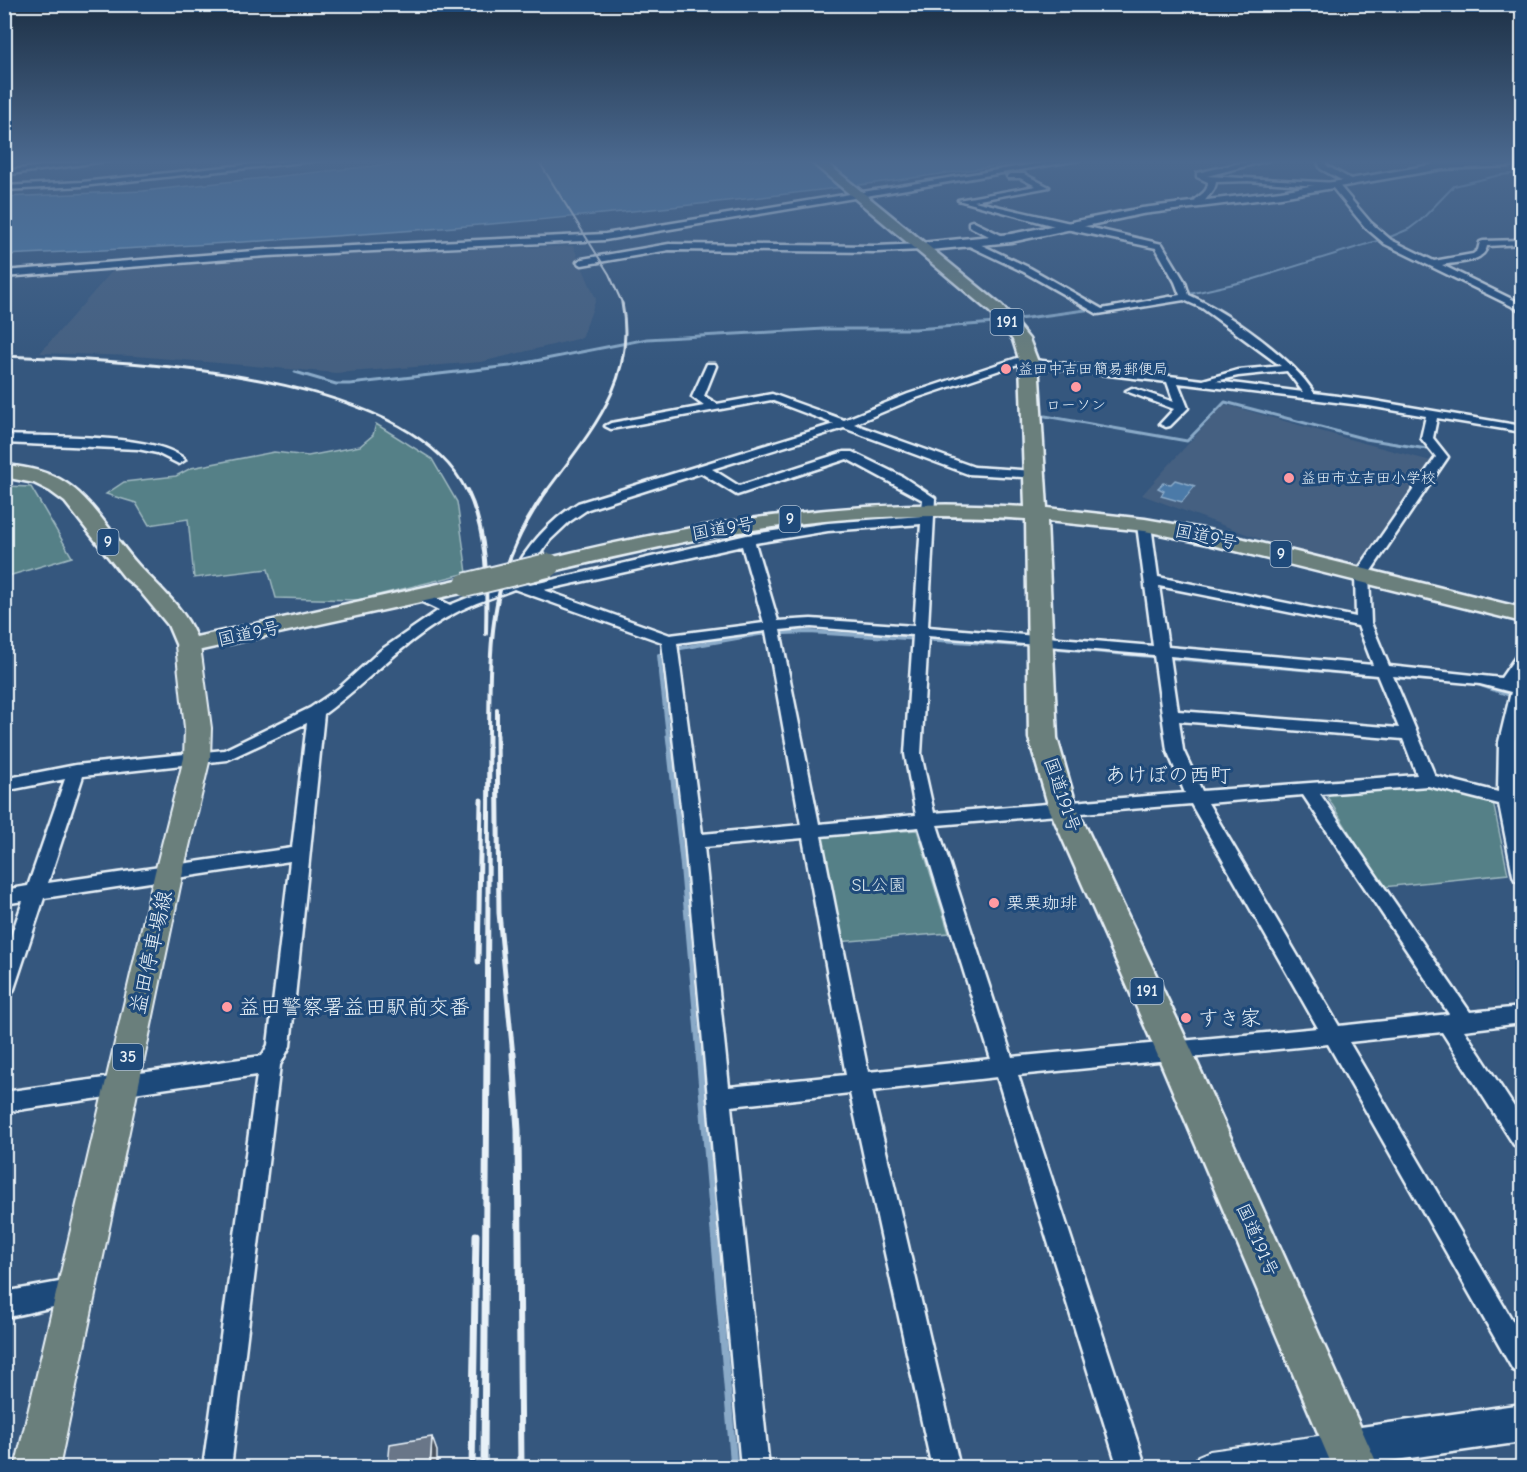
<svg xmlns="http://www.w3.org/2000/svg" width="1527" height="1472" font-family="'Comic Neue','Klee One',sans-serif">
<rect width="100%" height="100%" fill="#35577e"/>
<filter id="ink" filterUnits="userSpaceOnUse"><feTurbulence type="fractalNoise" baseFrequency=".0167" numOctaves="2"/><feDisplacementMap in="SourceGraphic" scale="12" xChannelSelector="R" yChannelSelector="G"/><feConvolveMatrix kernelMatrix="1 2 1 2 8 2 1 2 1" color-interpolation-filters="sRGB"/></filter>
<g filter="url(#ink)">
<path fill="#456081" d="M573 246 596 299 582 338 481 362 336 373 135 356 40 353 115 268 324 254Z
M1224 404 1367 444 1431 461 1359 566 1273 544 1142 495Z"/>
<path fill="#558087" stroke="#9eb8c0" stroke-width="1.5" d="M376 424 432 459 457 502 467 573 358 600 276 598 268 569 194 578 188 519 149 525 136 503 106 494 124 482 176 476 191 468 274 452 308 456 360 446 373 435Z
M5 486 31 487 72 557 5 577Z
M1430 787 1493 802 1508 874 1383 887 1326 795Z
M917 830 949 933 837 942 815 837Z"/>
<path fill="#4b7aa8" stroke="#8aaac8" stroke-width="1.5" d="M429 160H1036C695 213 350 239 5 255L4 197 143 191Z
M1175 480 1195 486 1182 502 1161 496 1164 491 1158 488 1163 483 1171 484Z"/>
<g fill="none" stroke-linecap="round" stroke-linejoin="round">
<path stroke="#8aaac8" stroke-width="2" d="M1185 295 1251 280 1390 237 1409 229 1421 220 1454 186 1500 175 1522 173
M1126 305 1144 302"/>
<path stroke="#8aaac8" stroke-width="3" d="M1019 319 1137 303
M295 372 336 384H350L510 366 647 339 824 329H915L995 323
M1045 416 1187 441 1225 402 1366 439 1433 450"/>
<path stroke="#8aaac8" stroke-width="4" d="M681 648 759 634 809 632 1020 645
M1058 648 1381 676
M659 655 668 736
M1390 677 1475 683 1522 699"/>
<path stroke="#8aaac8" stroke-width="5" d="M668 735 682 861 699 1056"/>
<path stroke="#8aaac8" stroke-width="7" d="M699 1054 734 1468"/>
<defs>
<path id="minor" d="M88 160H113L4 175V171Z
M292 160H321L82 186 4 190V186L82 182Z
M1059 160H1079L605 240 267 256 4 277V271L267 250 605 234Z
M1254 160H1269L1207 176 1337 183 1371 223 1391 240 1434 261 1473 254 1478 250 1480 242 1483 241 1522 240V244L1487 246C1484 263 1456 262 1442 265L1522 304V311L1385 244 1365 227 1332 187 1248 181 1216 182C1215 193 1205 197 1202 206H1196L1195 200C1201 194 1208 192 1208 182L1197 177V173Z
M1317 160H1324L1327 166 1356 182 1349 184 1321 169Z
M1425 160H1435L1446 166 1439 168Z
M1011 174H1024L1049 187 974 201 1162 244 1185 282 1189 295C1227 312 1293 358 1314 393L1369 400 1522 426V432L1437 418 1433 438 1448 457 1369 574 1371 623 1389 666 1501 678 1517 655 1522 654V667L1515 682 1522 686V710L1515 742 1516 800 1522 832V882L1515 880 1513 875 1499 804 1428 786 1320 794 1470 1012 1522 1007V1023L1464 1030 1522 1119V1148L1514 1145 1442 1032 1349 1042 1522 1337V1374L1513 1370 1328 1044 1018 1075 1146 1468H1118L997 1077 872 1091 960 1468H932L850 1093 731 1106 769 1468H741L685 841 662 642 514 589C495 597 473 603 455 613 405 639 368 682 324 714L290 1046 280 1065 231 1468H203L257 1075 4 1112V1092L262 1056 268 1045 290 861 44 898 14 989 11 995 4 997V957L23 901 4 904V890L28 886 65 779 4 791V779L76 765 224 750 310 708 338 689 381 650 439 610 416 599 414 596 416 593H426L450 605 512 580 510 578C526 548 549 521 578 503L834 424 771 400 611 429 605 426 611 423 704 406 692 397 707 364H715L716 366 704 396 717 404 772 394 844 420 908 394 1017 358 1203 380 1238 370 1281 366 1202 308 1184 300 1098 314 1024 272 965 244V240H971L1030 268 1102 309 1180 295 1175 282 1156 248 1066 229 958 200 1036 186 1020 178H1008L1007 176ZM1018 364 1167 382 1174 402 1132 388 1126 391 1174 409 1160 424 1166 427 1170 426 1188 408 1178 383 1369 406 1426 416 1421 438 1436 457 1355 574 1356 617 1158 577 1151 525 1144 521 1139 522 1137 525 1153 646 928 627 935 498 903 477 852 452H844L739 486 712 469 844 428 968 474 1039 478 1041 475 1035 471 974 467 854 424 916 398ZM1287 371 1303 392 1216 381 1238 376ZM847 459 923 500 921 516 828 523 747 535 530 585 520 581 550 540 569 522 588 509 701 473 737 495ZM921 524 914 626 811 619 778 621 755 543 828 531ZM742 546 764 623 670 635 544 590ZM1159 586 1358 626 1373 665 1168 647ZM811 627 913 635 905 754 916 815 819 824 780 630ZM766 631 801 825 702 834 677 643ZM928 636 1154 655 1167 750 1185 793 934 813 921 754ZM1170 656 1377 675 1399 728 1178 711ZM1393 676 1480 684 1511 692 1499 742 1498 792 1435 776ZM1179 721 1403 739 1417 775 1202 791 1183 750ZM307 723 292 848 48 883 83 776 227 760ZM1303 795 1449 1014 1339 1026 1208 803ZM1191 804 1318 1028 1012 1057 937 825ZM919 827 991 1059 868 1072 821 836ZM803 838 846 1075 729 1087 704 847Z
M972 221 1005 237 1006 239 999 241 969 226V222Z
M669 244 877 246 921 244 925 247 921 250 877 252 669 250 582 265 577 262 582 259Z
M4 435C44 437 160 433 185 460L179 464 157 453 138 449 4 443Z
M76 1279 85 1282 89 1291 85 1300 4 1318V1292Z"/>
<path id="tertiary" d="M1347 1432 1359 1436 1363 1448 1359 1460 1347 1464 1326 1468H1194L1198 1456 1210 1451Z"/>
<path id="secondary" d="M1522 160V162L1510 166 1442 169 1281 197 1142 214 1011 242 921 251 915 247 921 243 1011 234 1142 208 1281 191 1442 163Z
M1522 1404V1442L1347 1467 1334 1461 1328 1448 1334 1435 1347 1429Z"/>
<path id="primary" d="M188 639 196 641 200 646 211 728 210 758 183 872 59 1468H15L155 872 184 758 185 728 176 646 180 641Z"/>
<path id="trunk" d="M809 160H823L1002 306 1029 339 1038 362 1047 508 1145 519 1208 530 1522 608V622L1208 544 1145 531 1047 521 1057 738 1077 808 1191 1049 1379 1468H1333L1155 1049 1049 808 1029 738 1026 519C944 514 861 515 781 526 703 536 626 554 549 572L541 570 538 565 541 560C700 521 861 496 1025 507L1020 362 1013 340 990 312Z
M4 465C26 467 48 471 66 483 94 501 116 541 139 566 160 588 184 608 196 637L466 578 474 580 478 585 474 590 466 592 188 653 179 651 168 625 139 590 124 577 65 502 50 491 34 483 4 477Z"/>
</defs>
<use href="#minor" stroke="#e8f1f8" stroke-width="5"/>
<use href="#tertiary" stroke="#e8f1f8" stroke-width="4"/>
<use href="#secondary" stroke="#e8f1f8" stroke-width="5"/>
<use href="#primary" stroke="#e8f1f8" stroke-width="4"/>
<use href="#trunk" stroke="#e8f1f8" stroke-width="5"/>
<use href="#minor" fill="#1f4a7a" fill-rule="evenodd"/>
<use href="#tertiary" fill="#1f4a7a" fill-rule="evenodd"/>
<use href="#secondary" fill="#1f4a7a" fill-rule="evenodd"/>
<use href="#primary" fill="#6b7f7c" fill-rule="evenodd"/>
<use href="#trunk" fill="#6b7f7c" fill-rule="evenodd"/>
<path stroke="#e8f1f8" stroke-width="2" d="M538 160 609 274 623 305"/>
<path stroke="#e8f1f8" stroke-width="3" d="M4 356C123 361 408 369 467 492
M546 492C589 433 638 381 622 303"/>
<path stroke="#e8f1f8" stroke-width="4" d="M467 490C489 536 487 585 486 634
M497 709V736
M489 736C490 639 488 572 547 490"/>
<path stroke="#e8f1f8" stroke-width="5" d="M497 735 499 913 513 1056
M478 962 481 800
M487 1056 489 735"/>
<path stroke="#e8f1f8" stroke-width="7" d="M513 1054 518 1130 521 1468
M472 1468 476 1235
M484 1468 487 1054"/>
<defs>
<path id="trunk-bridge" d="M466 585 549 565"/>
</defs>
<use href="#trunk-bridge" stroke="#e8f1f8" stroke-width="27" stroke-linecap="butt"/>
<use href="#trunk-bridge" stroke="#6b7f7c" stroke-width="23"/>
</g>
<path fill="#4a535f" stroke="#e8f1f8" stroke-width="1.5" d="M432 1437 437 1451V1467H430Z"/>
<path fill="#697688" stroke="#e8f1f8" stroke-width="1.5" d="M432 1437 430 1467H388L390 1444Z"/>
</g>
<linearGradient id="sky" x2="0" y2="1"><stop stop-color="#1d3045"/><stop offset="0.44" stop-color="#4b698f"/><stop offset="1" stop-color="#4b698f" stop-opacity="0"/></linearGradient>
<rect width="1527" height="367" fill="url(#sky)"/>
<g fill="#ff9aa2" stroke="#1f4a7a" stroke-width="2">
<circle cx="1006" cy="369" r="6"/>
<circle cx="1076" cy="387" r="6"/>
<circle cx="1289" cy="478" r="6"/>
<circle cx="994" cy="903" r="6"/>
<circle cx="227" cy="1007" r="6"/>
<circle cx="1186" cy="1018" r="6"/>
</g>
<g text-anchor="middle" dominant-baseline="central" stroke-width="6" stroke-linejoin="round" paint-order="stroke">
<g font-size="15" fill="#e8f1f8" stroke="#1f4a7a" text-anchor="start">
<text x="1018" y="369">益田中吉田簡易郵便局</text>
<text x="1076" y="405" text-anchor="middle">ローソン</text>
<text x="1301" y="478">益田市立吉田小学校</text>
</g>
<g fill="#1f4a7a" stroke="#acbfd2" stroke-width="1.5">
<rect x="990.5" y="309" width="33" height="26" rx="4.5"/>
<rect x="779.5" y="506" width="21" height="26" rx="4.5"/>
<rect x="97.5" y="529" width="21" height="26" rx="4.5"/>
<rect x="1270.5" y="541" width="21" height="26" rx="4.5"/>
<rect x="1130.5" y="978" width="33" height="26" rx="4.5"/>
<rect x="113" y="1044" width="30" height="26" rx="4.5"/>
</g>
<g font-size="16" font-weight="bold" fill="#e8f1f8">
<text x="1007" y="322">191</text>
<text x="790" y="519">9</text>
<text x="108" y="542">9</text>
<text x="1281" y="554">9</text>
<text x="1147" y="991">191</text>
<text x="128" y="1057">35</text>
</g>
<g font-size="18" fill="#e8f1f8" stroke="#1f4a7a">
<text transform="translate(723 529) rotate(-10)">国道9号</text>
<text transform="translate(1206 537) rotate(12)">国道9号</text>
<text transform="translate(249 634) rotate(-12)">国道9号</text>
<text transform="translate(1062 795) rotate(71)">国道191号</text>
<text transform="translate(1257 1240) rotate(66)">国道191号</text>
</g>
<g font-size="18" fill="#d2e0e7" stroke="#1f4a7a">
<text x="879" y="885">SL公園</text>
</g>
<g font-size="18" fill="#e8f1f8" stroke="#1f4a7a" text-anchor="start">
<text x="1006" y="903">栗栗珈琲</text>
</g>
<g font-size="21" fill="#e8f1f8" stroke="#1f4a7a">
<text x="1168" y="775">あけぼの西町</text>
</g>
<g font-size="21" fill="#e8f1f8" stroke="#1f4a7a">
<text transform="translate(151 952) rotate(-77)">益田停車場線</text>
</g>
<g font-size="21" fill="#e8f1f8" stroke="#1f4a7a" text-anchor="start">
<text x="239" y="1007">益田警察署益田駅前交番</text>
<text x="1198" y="1018">すき家</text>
</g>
</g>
<rect width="1527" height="1472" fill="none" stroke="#1f4a7a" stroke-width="24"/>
<rect x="12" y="12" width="1503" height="1448" fill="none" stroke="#e8f1f8" stroke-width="2" filter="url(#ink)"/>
</svg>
